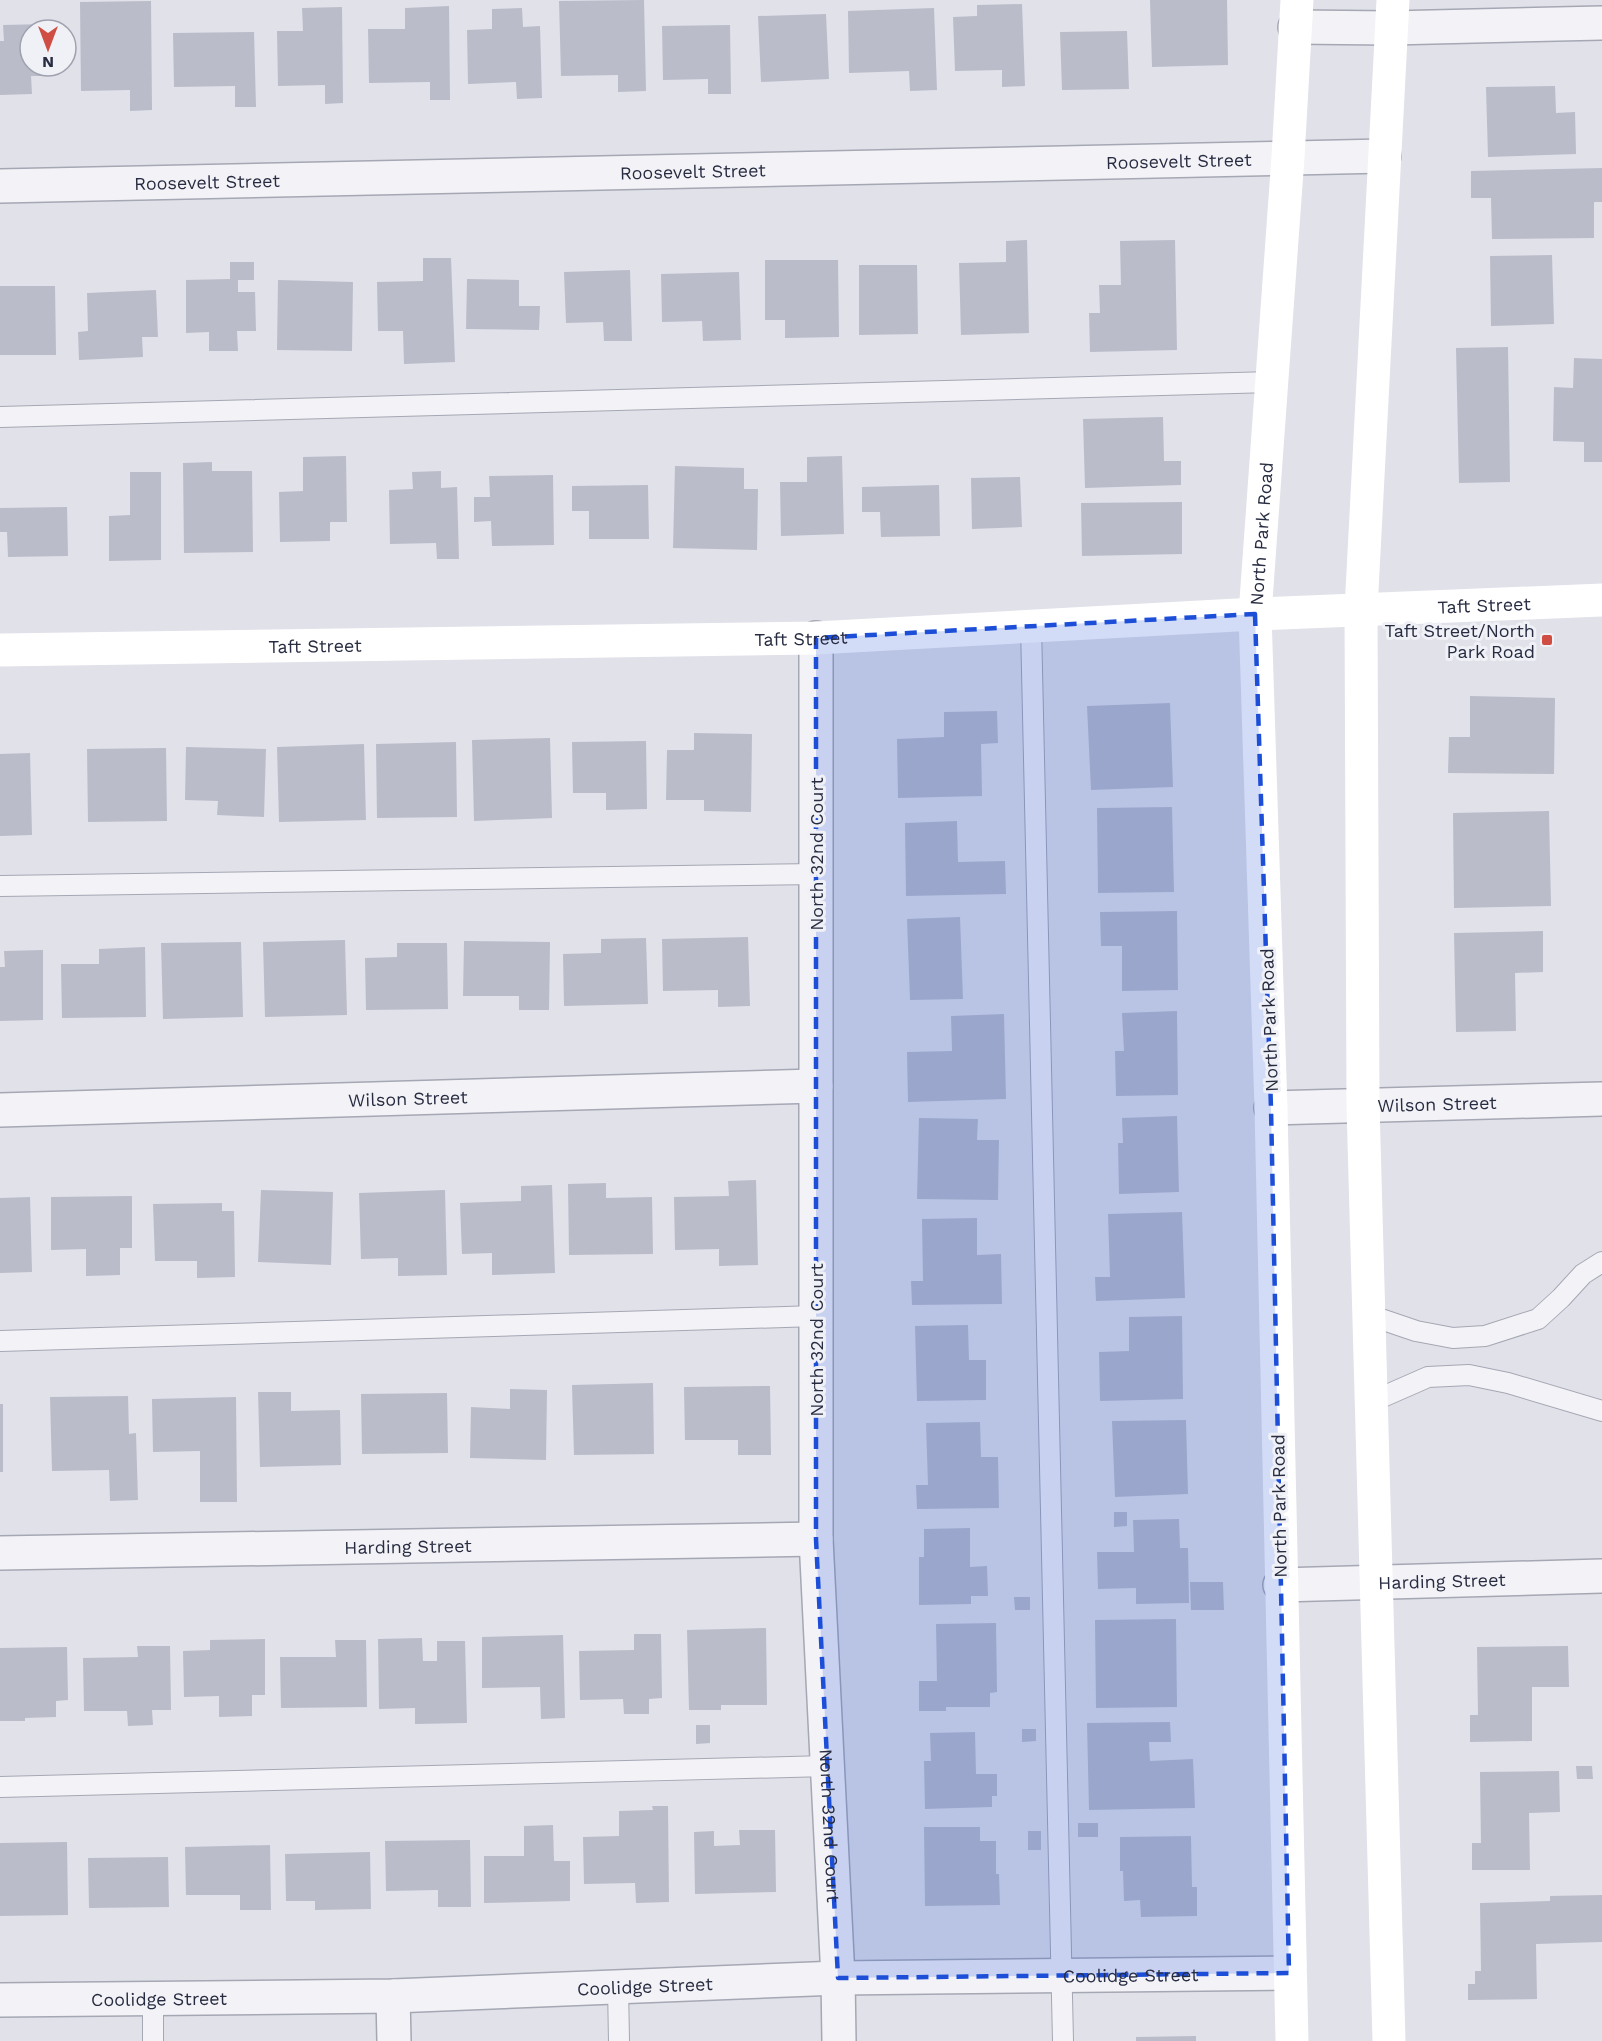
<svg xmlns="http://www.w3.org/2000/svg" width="1602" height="2041" font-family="'Work Sans',sans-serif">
<rect width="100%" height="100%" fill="#e0e1e9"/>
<path fill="#babcc9" d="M644 0 646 91 618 92V75L561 76 559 1Z
M1150 0H1227L1228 65 1152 67Z
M151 1 152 110 130 111V90L81 91 80 2Z
M1022 4 1025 86 1002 87V70L955 71 953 17 977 16V5Z
M449 6 450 100H430V82L369 83 368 29H405V8Z
M342 7 343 103 325 104V85L278 86 277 31H303L302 8Z
M522 8 523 27 540 26 542 98 517 99 516 82 468 84 467 30 492 29V9Z
M934 8 937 90 910 91 909 71 849 73 848 11Z
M826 14 829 79 761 82 758 16Z
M47 24V30H30V66H47L48 76H31L32 94 0 95V41H4L3 25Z
M730 25 731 94H708V79L663 80 662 26Z
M1127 31 1129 89 1062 90 1060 32Z
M254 32 256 107H235V86L174 87 173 33Z
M1555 86 1556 113 1575 112 1576 154 1488 157 1486 87Z
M1602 168V202H1594V238L1492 239 1491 198H1471V171Z
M1027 240 1029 333 961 335 959 263 1006 262V241Z
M1175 240 1177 350 1090 352 1089 313H1100L1099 285H1121L1120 241Z
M1552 255 1554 324 1491 326 1490 256Z
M423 258H451L455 362 404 364 403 331H378L377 282 423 281Z
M765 260H838L839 337 785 338V320H765Z
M230 262H254V280H238V292H255L256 331H237L238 351H209V332L186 333V280L230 279Z
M859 265H917L918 334 859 335Z
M630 270 632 341H604L603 322 566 323 564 272Z
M739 272 741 340 703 341 702 321 662 322 661 274Z
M467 279 519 280V306H540L539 330 466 329Z
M278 280 353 282 352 351 277 350Z
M0 286H55L56 355H0Z
M156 290 158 337H142L143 357 79 360 78 332 88 331 87 293Z
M1508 347 1510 482 1459 483 1456 348Z
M1574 358 1602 359V462H1584V442L1553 441 1554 387 1573 388Z
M1163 417 1164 461H1181V485L1085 488 1083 419Z
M346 456 347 522H330V541L280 542 279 492 303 491V457Z
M842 456 844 534 781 536 780 482H807V457Z
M212 462V471H252L253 552 184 553 183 463Z
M675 466 744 468V489H758L757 550 673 548Z
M441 471V488L457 487 459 559H437L436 543 390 544 389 490 413 489 412 472Z
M130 472H161V560L109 561V516L130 515Z
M553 475 554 545 492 546 491 521 474 522V497H490L489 476Z
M1020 477 1022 527 972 529 971 478Z
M648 485 649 539H589V511H572V486Z
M939 485 940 536 881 537 880 512H862V487Z
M1182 502V554L1082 556 1081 503Z
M67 507 68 556 8 557 7 532H0V508Z
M1470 696 1555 698 1554 774 1448 773 1449 737H1470Z
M1170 703 1173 787 1091 790 1087 706Z
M997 711 998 743 981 744 982 796 898 798 897 739 944 737V712Z
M694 733 752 734 751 812 704 811V800H666L667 750H694Z
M550 738 552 818 474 821 472 740Z
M646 741 647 809 606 810V793H573L572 742Z
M456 742 457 817 377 818 376 744Z
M364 744 366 820 279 822 277 747Z
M186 747 266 749 264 817 217 815 218 801 185 800Z
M166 748 167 821 88 822 87 749Z
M30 753 32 835 0 836V754Z
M1172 807 1174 892 1098 893 1097 808Z
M1549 811 1551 906 1454 908 1453 813Z
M957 821 958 862 1005 861 1006 894 906 896 905 823Z
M1177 911 1178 990 1122 991V946H1101L1100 912Z
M960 917 963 999 910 1000 907 919Z
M1543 931V972L1515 973 1516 1031 1456 1032 1454 933Z
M748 937 750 1006 718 1007V990L663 991 662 939Z
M646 938 648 1004 564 1006 563 954 601 953V939Z
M345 940 347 1015 265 1017 263 942Z
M464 941 550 942 549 1010H519V996H463Z
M241 942 243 1017 163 1019 161 943Z
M397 943H447L448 1009 366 1010 365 958 397 957Z
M145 947 146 1017 62 1018 61 964H99V949Z
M43 950V1020L0 1021V967H5L4 951Z
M1177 1011 1178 1095 1116 1096 1115 1051H1124L1122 1013Z
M1004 1014 1006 1099 908 1102 907 1052 952 1051 951 1016Z
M1177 1116 1179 1192 1119 1194 1118 1143H1123L1122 1118Z
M919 1118 978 1119 977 1140H999L998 1200 917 1199Z
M756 1180 758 1265 719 1266V1249L675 1250 674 1197 729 1196 728 1181Z
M606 1183V1198L652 1197 653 1254 569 1255 568 1184Z
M552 1185 555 1273 492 1275V1253L462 1254 460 1203 521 1201V1186Z
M261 1190 333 1192 331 1265 258 1262Z
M445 1190 447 1275 398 1276V1258L361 1259 359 1193Z
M132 1196V1248H120V1275L86 1276V1249L51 1250V1197Z
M30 1197 32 1272 0 1273V1198Z
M222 1203V1211H234L235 1277 197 1278V1261H155L153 1204Z
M1182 1212 1185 1298 1096 1301 1095 1277H1110L1108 1214Z
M977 1218V1255L1001 1254 1002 1304 912 1305 911 1281H923L922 1219Z
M1182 1316 1183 1399 1100 1401 1099 1352 1129 1351V1317Z
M968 1325 969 1360H986V1400L917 1401 915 1326Z
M653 1383 654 1454 574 1455 572 1385Z
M770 1386 771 1455H738V1440H685L684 1387Z
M510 1389 547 1390 546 1460 470 1458 471 1407 510 1409Z
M258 1392H291V1411L340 1410 341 1465 260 1467Z
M447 1393 448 1453 362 1454 361 1394Z
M128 1396 129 1434 136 1433 138 1500 110 1501 109 1470 52 1471 50 1397Z
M236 1397 237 1502H200V1451L153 1452 152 1399Z
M0 1404H3V1472H0Z
M1186 1420 1188 1494 1115 1497 1112 1421Z
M980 1422 981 1457H998L999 1508 917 1509 916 1485H928L926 1423Z
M1114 1512H1127V1526L1114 1527Z
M1179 1519 1180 1548H1188L1189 1603 1136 1604V1588L1098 1589 1097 1552H1134L1133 1520Z
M970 1528V1567L987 1566 988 1596H971V1604L919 1605V1557H924V1529Z
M1190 1582H1223L1224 1610H1191Z
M1014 1597H1030V1610H1015Z
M1176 1619 1177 1707 1096 1708 1095 1620Z
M996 1623 997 1692 990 1693V1707H946V1711H919V1681H937L936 1624Z
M766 1628 767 1705H721V1710H689L687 1630Z
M634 1634H661L662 1698 649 1699V1714H624L623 1699 580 1700 579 1651 634 1650Z
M563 1635 565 1718 541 1719 540 1687 482 1688V1637Z
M422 1638 423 1661H437V1641H465L467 1723 415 1724V1708L379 1709 378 1639Z
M265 1639V1695H252V1716L219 1717V1696L184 1697 183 1651 210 1650V1640Z
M335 1640H366L367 1707 281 1708 280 1657H336Z
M137 1646H170L171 1710H152L153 1725 128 1726 127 1711H84L83 1658 138 1657Z
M1568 1646 1569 1687H1532V1741L1470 1742V1715H1478L1477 1647Z
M67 1647 68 1700 56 1701V1717L25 1718V1721H0V1648Z
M1170 1722 1171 1742H1149L1150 1761 1193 1759 1195 1808 1089 1810 1087 1723Z
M696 1725H710V1743L696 1744Z
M1022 1729H1036V1741L1022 1742Z
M975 1732 976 1774H997V1796H992V1807L925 1809 924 1761H931L930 1733Z
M1576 1766H1592L1593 1779H1577Z
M1559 1771 1560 1812 1529 1813 1530 1870H1472V1843H1481L1480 1772Z
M652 1806H668L669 1902 636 1903 635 1883 584 1884 583 1837 619 1836V1811L653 1810Z
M1078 1823H1098V1837H1078Z
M553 1825 554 1861H570V1901L484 1903V1856H524V1826Z
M924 1827H980V1841H996V1874H999L1000 1905 925 1906Z
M739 1830H775L776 1892 695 1894 694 1832 714 1831V1846L740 1845Z
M1028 1831H1041V1850H1028Z
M1191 1836 1192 1887H1197V1916L1141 1917 1140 1900 1124 1901 1123 1871H1120V1837Z
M470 1840 471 1907H438V1890L386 1891 385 1841Z
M67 1842 68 1915 0 1916V1843Z
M270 1845 271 1910H240V1895H186L185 1847Z
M370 1852 371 1909 315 1910V1901H286L285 1854Z
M168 1857 169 1907 89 1908 88 1858Z
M1602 1895V1942L1536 1944 1537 1999 1468 2000V1984H1475V1971H1481L1480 1903 1550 1901V1896Z
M1196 2036V2041H1136V2037Z"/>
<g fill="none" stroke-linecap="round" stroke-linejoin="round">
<defs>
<path id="lane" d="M0 417 1272 382
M1031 626 1063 2041
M0 886 816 874
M1369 1315 1416 1331 1453 1338 1485 1336 1538 1319 1561 1298 1583 1274 1602 1262
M0 1341 816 1316
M1371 1402 1428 1377 1469 1375 1508 1383 1602 1411
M0 1787 827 1766
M618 1986 619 2041
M153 1998V2041"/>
<g id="street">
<path d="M1295 27 1391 28 1602 23"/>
<path id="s1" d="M0 186 1384 156"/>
<path id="s2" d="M816 638V1539L838 1978 839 2041"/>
<path id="s3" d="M1271 1108 1602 1099"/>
<path id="s4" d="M0 1110 816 1086"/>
<path id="s5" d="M0 1553 816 1539"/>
<path id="s6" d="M1280 1585 1602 1576"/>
<path d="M393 1996 394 2041"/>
<path id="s7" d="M0 2000 393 1996 838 1978 1289 1973"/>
</g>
</defs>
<use href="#lane" stroke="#a5a7b3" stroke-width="22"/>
<use href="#street" stroke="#a5a7b3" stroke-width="36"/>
<use href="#lane" stroke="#f3f3f7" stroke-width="20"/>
<use href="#street" stroke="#f3f3f7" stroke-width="33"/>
<g stroke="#fff" stroke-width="33">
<path id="s8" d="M0 650 816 638 1255 614 1602 600"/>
<path id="s9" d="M1292 2041 1271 1108 1255 614 1288 157 1297 0"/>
<path d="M1389 2041 1363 1105 1361 610 1393 0"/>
</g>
</g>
<path fill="#1d4ed8" fill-opacity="0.2" stroke="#1d4ed8" stroke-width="4.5" stroke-dasharray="12 8" stroke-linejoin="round" d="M1255 614 1271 1108 1289 1973 838 1978 816 1539V638Z"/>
<rect fill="#d04d43" stroke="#eff1f6" stroke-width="2" x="1541" y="634" width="12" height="12" rx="3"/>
<g text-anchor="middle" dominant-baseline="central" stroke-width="6" stroke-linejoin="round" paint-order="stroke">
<g font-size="18" fill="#282c41" stroke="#eff1f6">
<text stroke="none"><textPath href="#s1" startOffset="1179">Roosevelt Street</textPath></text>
<text stroke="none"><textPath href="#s1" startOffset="693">Roosevelt Street</textPath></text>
<text stroke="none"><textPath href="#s1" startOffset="207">Roosevelt Street</textPath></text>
<text stroke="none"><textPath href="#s9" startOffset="1508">North Park Road</textPath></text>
<text stroke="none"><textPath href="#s8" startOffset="1485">Taft Street</textPath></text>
<text stroke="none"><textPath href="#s8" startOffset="801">Taft Street</textPath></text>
<text stroke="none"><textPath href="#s8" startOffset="315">Taft Street</textPath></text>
<text transform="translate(816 854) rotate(-90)">North 32nd Court</text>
<text transform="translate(1269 1020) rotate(-92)">North Park Road</text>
<text stroke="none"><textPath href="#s4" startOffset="408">Wilson Street</textPath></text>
<text stroke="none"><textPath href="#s3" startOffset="166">Wilson Street</textPath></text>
<text transform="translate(816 1340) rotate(-90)">North 32nd Court</text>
<text transform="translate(1279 1506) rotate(-91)">North Park Road</text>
<text stroke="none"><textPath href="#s5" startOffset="408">Harding Street</textPath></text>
<text stroke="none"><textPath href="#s6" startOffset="162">Harding Street</textPath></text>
<text stroke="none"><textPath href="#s2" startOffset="1188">North 32nd Court</textPath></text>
<text stroke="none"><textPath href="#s7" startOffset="1131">Coolidge Street</textPath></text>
<text stroke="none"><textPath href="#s7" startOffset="645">Coolidge Street</textPath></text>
<text stroke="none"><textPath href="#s7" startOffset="159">Coolidge Street</textPath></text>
</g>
<g font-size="18" fill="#282c41" stroke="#eff1f6" text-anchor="end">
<text x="1535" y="630">Taft Street/North<tspan x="1535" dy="21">Park Road</tspan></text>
</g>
</g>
<g transform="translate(48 48) rotate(180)"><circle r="28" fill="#eff1f6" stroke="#9fa2ae" stroke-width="1.5"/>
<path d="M0-4.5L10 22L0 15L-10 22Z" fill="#d04d43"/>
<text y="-9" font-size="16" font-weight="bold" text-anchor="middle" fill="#282c41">N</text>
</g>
</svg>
